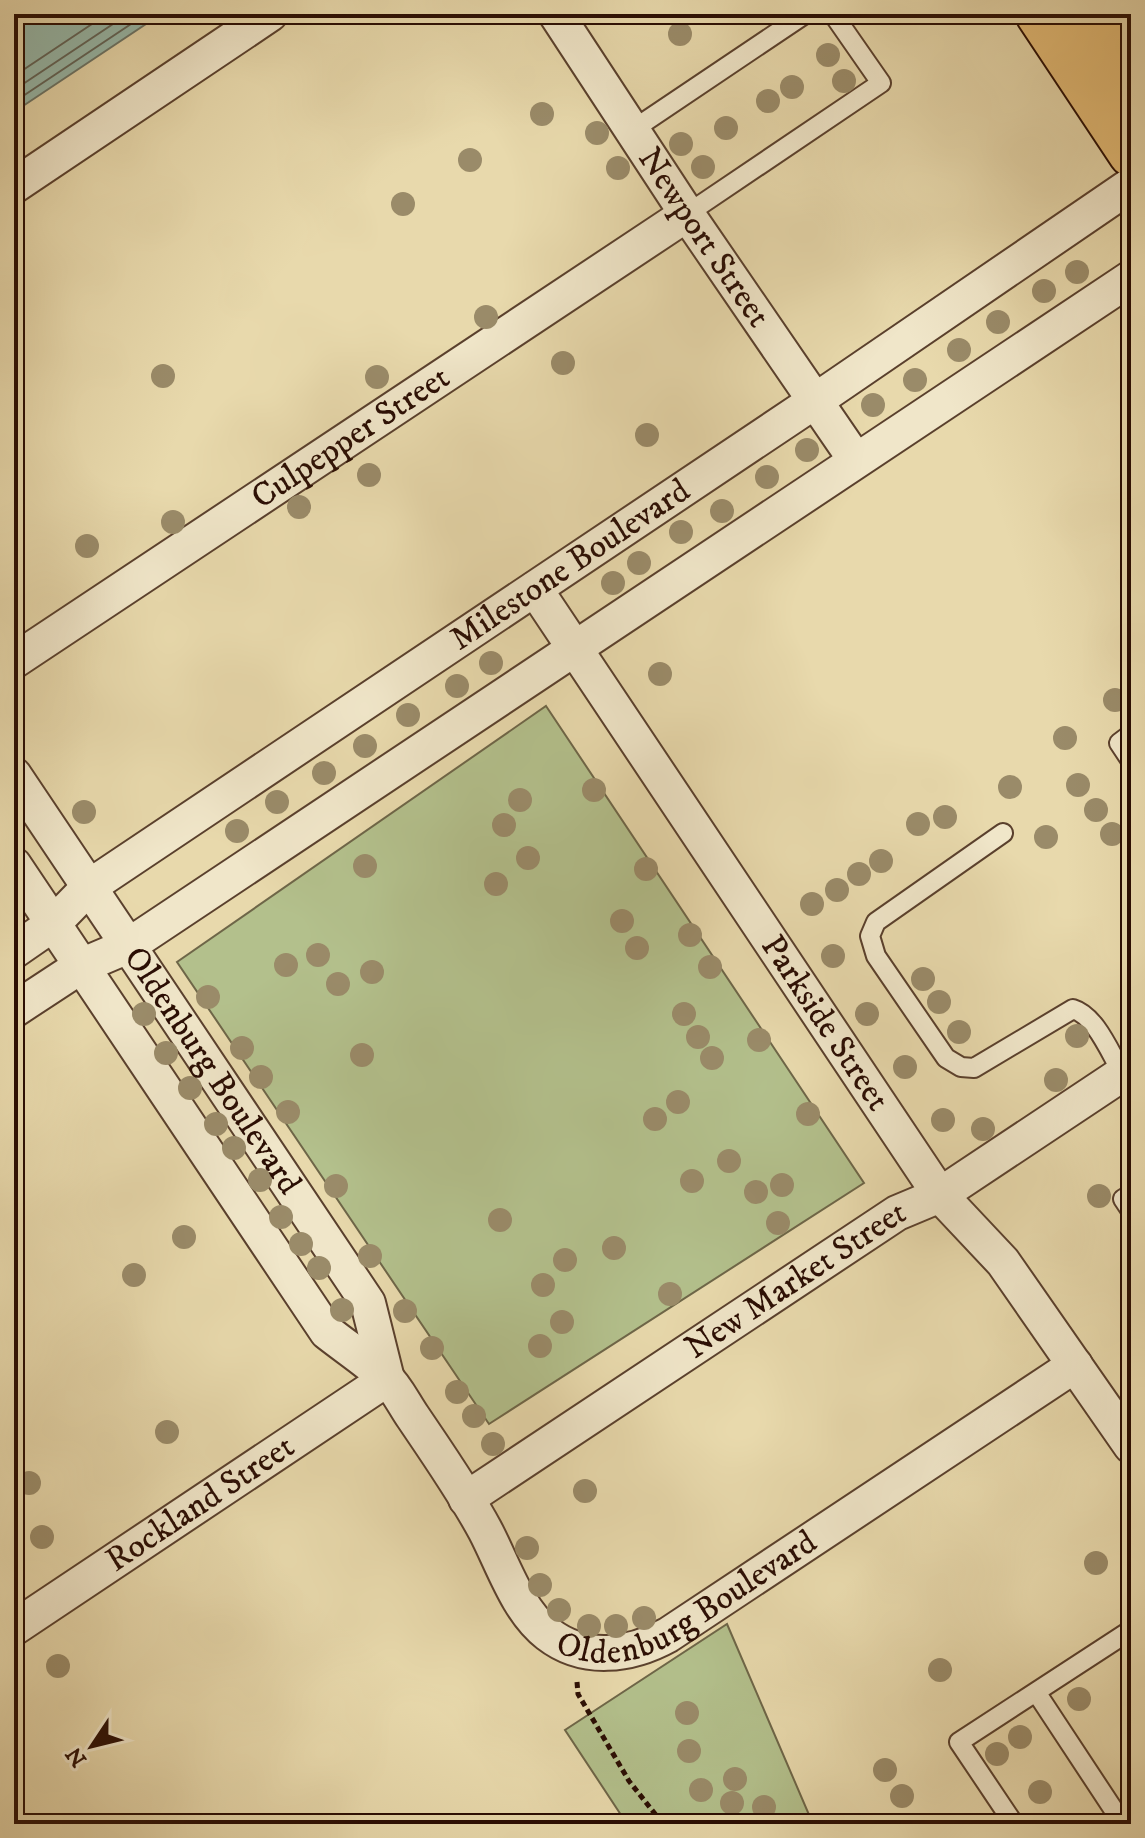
<svg xmlns="http://www.w3.org/2000/svg" width="1145" height="1838" font-family="'IM FELL DW Pica',serif">
<rect width="100%" height="100%" fill="#e8d9ac"/>
<filter id="stains"><feTurbulence type="fractalNoise" baseFrequency=".0025" numOctaves="4"/><feColorMatrix values="0 0 0 0 .2 0 0 0 0 .09 0 0 0 0 .02 0 0 0 .5 -.17"/></filter>
<radialGradient id="worn" r=".72"><stop offset=".6" stop-color="#630" stop-opacity="0"/><stop offset="1" stop-color="#630" stop-opacity=".3"/></radialGradient>
<path fill="#b3c08c" stroke="#6e6648" stroke-width="2" d="M546 706 864 1183 489 1424 177 962Z
M727 1624 813 1824H627L565 1730Z"/>
<path fill="#97baac" stroke="#6b7568" stroke-width="2" d="M14 14H161L14 112Z"/>
<g fill="none" stroke-linecap="round" stroke-linejoin="round">
<path stroke="#606458" stroke-width="2" d="M14 76 107 14
M14 90 128 14
M14 102 146 14"/>
<defs>
<path id="lane" d="M634 129 805 14
M687 214 881 83 833 14
M1131 734 1119 743 1131 761
M1003 833 876 922 870 936 876 956 946 1058 961 1067 974 1068 1073 1009C1096 1016 1110 1053 1123 1074
M1131 1194 1123 1199 1131 1211
M1036 1692 1123 1824
M1014 1824 959 1742 1131 1630"/>
<g id="street">
<path id="s1" d="M556 14 687 214 855 459"/>
<path d="M14 186 270 14"/>
<path id="s2" d="M535 589 940 1195 1003 1262 1131 1446"/>
<path id="s3" d="M14 661 687 214"/>
<path id="s4" d="M14 775 368 1303 387 1379"/>
<path id="s5" d="M14 865 327 1332C346 1347 367 1361 385 1377 396 1387 404 1404 413 1417 438 1454 464 1491 485 1530 503 1564 517 1610 548 1634 584 1662 630 1656 668 1635L1075 1365"/>
<path id="s6" d="M14 951 53 924 89 887 815 401 1131 185"/>
<path d="M14 1010 81 966 128 946 1131 278"/>
<path id="s7" d="M466 1499 897 1213 940 1195 1131 1068"/>
<path id="s8" d="M14 1628 387 1379"/>
</g>
<path id="primary" d="M1038 14 1131 154
M1087 14 1131 81"/>
</defs>
<use href="#lane" stroke="#5a402d" stroke-width="22"/>
<use href="#street" stroke="#5a402d" stroke-width="38"/>
<use href="#primary" stroke="#2a0d03" stroke-width="48"/>
<path stroke="#2a0d03" stroke-width="5" stroke-dasharray="6 4" stroke-linecap="butt" d="M577 1682 578 1694 629 1781 663 1824
M650 1824 658 1819"/>
<use href="#lane" stroke="#f0e6c9" stroke-width="18"/>
<use href="#street" stroke="#f0e6c9" stroke-width="34"/>
<use href="#primary" stroke="#e4bc76" stroke-width="44"/>
</g>
<g fill="#9a8b69">
<circle cx="680" cy="34" r="12"/>
<circle cx="828" cy="55" r="12"/>
<circle cx="844" cy="81" r="12"/>
<circle cx="792" cy="87" r="12"/>
<circle cx="768" cy="101" r="12"/>
<circle cx="542" cy="114" r="12"/>
<circle cx="726" cy="128" r="12"/>
<circle cx="597" cy="133" r="12"/>
<circle cx="681" cy="144" r="12"/>
<circle cx="470" cy="160" r="12"/>
<circle cx="703" cy="167" r="12"/>
<circle cx="618" cy="168" r="12"/>
<circle cx="403" cy="204" r="12"/>
<circle cx="1077" cy="272" r="12"/>
<circle cx="1044" cy="291" r="12"/>
<circle cx="486" cy="317" r="12"/>
<circle cx="998" cy="322" r="12"/>
<circle cx="959" cy="350" r="12"/>
<circle cx="563" cy="363" r="12"/>
<circle cx="163" cy="376" r="12"/>
<circle cx="377" cy="377" r="12"/>
<circle cx="915" cy="380" r="12"/>
<circle cx="873" cy="405" r="12"/>
<circle cx="647" cy="435" r="12"/>
<circle cx="807" cy="450" r="12"/>
<circle cx="369" cy="475" r="12"/>
<circle cx="767" cy="477" r="12"/>
<circle cx="299" cy="507" r="12"/>
<circle cx="722" cy="511" r="12"/>
<circle cx="173" cy="522" r="12"/>
<circle cx="681" cy="532" r="12"/>
<circle cx="87" cy="546" r="12"/>
<circle cx="639" cy="563" r="12"/>
<circle cx="613" cy="583" r="12"/>
<circle cx="491" cy="663" r="12"/>
<circle cx="660" cy="674" r="12"/>
<circle cx="457" cy="686" r="12"/>
<circle cx="1115" cy="700" r="12"/>
<circle cx="408" cy="715" r="12"/>
<circle cx="1065" cy="738" r="12"/>
<circle cx="365" cy="746" r="12"/>
<circle cx="324" cy="773" r="12"/>
<circle cx="1078" cy="785" r="12"/>
<circle cx="1010" cy="787" r="12"/>
<circle cx="594" cy="790" r="12"/>
<circle cx="520" cy="800" r="12"/>
<circle cx="277" cy="802" r="12"/>
<circle cx="1096" cy="810" r="12"/>
<circle cx="84" cy="812" r="12"/>
<circle cx="945" cy="817" r="12"/>
<circle cx="918" cy="824" r="12"/>
<circle cx="504" cy="825" r="12"/>
<circle cx="237" cy="831" r="12"/>
<circle cx="1112" cy="834" r="12"/>
<circle cx="1046" cy="837" r="12"/>
<circle cx="528" cy="858" r="12"/>
<circle cx="881" cy="861" r="12"/>
<circle cx="365" cy="866" r="12"/>
<circle cx="646" cy="869" r="12"/>
<circle cx="859" cy="874" r="12"/>
<circle cx="496" cy="884" r="12"/>
<circle cx="837" cy="890" r="12"/>
<circle cx="812" cy="904" r="12"/>
<circle cx="622" cy="921" r="12"/>
<circle cx="690" cy="935" r="12"/>
<circle cx="637" cy="948" r="12"/>
<circle cx="318" cy="955" r="12"/>
<circle cx="833" cy="956" r="12"/>
<circle cx="286" cy="965" r="12"/>
<circle cx="710" cy="967" r="12"/>
<circle cx="372" cy="972" r="12"/>
<circle cx="923" cy="979" r="12"/>
<circle cx="338" cy="984" r="12"/>
<circle cx="208" cy="997" r="12"/>
<circle cx="939" cy="1002" r="12"/>
<circle cx="144" cy="1014" r="12"/>
<circle cx="684" cy="1014" r="12"/>
<circle cx="867" cy="1014" r="12"/>
<circle cx="959" cy="1032" r="12"/>
<circle cx="1077" cy="1036" r="12"/>
<circle cx="698" cy="1037" r="12"/>
<circle cx="759" cy="1040" r="12"/>
<circle cx="242" cy="1048" r="12"/>
<circle cx="166" cy="1053" r="12"/>
<circle cx="362" cy="1055" r="12"/>
<circle cx="712" cy="1058" r="12"/>
<circle cx="905" cy="1067" r="12"/>
<circle cx="261" cy="1077" r="12"/>
<circle cx="1056" cy="1080" r="12"/>
<circle cx="190" cy="1088" r="12"/>
<circle cx="678" cy="1102" r="12"/>
<circle cx="288" cy="1112" r="12"/>
<circle cx="808" cy="1114" r="12"/>
<circle cx="655" cy="1119" r="12"/>
<circle cx="943" cy="1120" r="12"/>
<circle cx="216" cy="1124" r="12"/>
<circle cx="983" cy="1129" r="12"/>
<circle cx="234" cy="1148" r="12"/>
<circle cx="729" cy="1161" r="12"/>
<circle cx="260" cy="1180" r="12"/>
<circle cx="692" cy="1181" r="12"/>
<circle cx="782" cy="1185" r="12"/>
<circle cx="336" cy="1186" r="12"/>
<circle cx="756" cy="1192" r="12"/>
<circle cx="1099" cy="1196" r="12"/>
<circle cx="281" cy="1217" r="12"/>
<circle cx="500" cy="1220" r="12"/>
<circle cx="778" cy="1223" r="12"/>
<circle cx="184" cy="1237" r="12"/>
<circle cx="301" cy="1244" r="12"/>
<circle cx="614" cy="1248" r="12"/>
<circle cx="370" cy="1256" r="12"/>
<circle cx="565" cy="1260" r="12"/>
<circle cx="319" cy="1268" r="12"/>
<circle cx="134" cy="1275" r="12"/>
<circle cx="543" cy="1285" r="12"/>
<circle cx="670" cy="1294" r="12"/>
<circle cx="342" cy="1310" r="12"/>
<circle cx="405" cy="1311" r="12"/>
<circle cx="562" cy="1322" r="12"/>
<circle cx="540" cy="1346" r="12"/>
<circle cx="432" cy="1348" r="12"/>
<circle cx="457" cy="1392" r="12"/>
<circle cx="474" cy="1416" r="12"/>
<circle cx="167" cy="1432" r="12"/>
<circle cx="493" cy="1444" r="12"/>
<circle cx="29" cy="1483" r="12"/>
<circle cx="585" cy="1491" r="12"/>
<circle cx="42" cy="1537" r="12"/>
<circle cx="527" cy="1548" r="12"/>
<circle cx="1096" cy="1563" r="12"/>
<circle cx="540" cy="1585" r="12"/>
<circle cx="559" cy="1610" r="12"/>
<circle cx="644" cy="1618" r="12"/>
<circle cx="589" cy="1626" r="12"/>
<circle cx="616" cy="1626" r="12"/>
<circle cx="58" cy="1666" r="12"/>
<circle cx="940" cy="1670" r="12"/>
<circle cx="1079" cy="1699" r="12"/>
<circle cx="687" cy="1713" r="12"/>
<circle cx="1020" cy="1737" r="12"/>
<circle cx="689" cy="1751" r="12"/>
<circle cx="997" cy="1754" r="12"/>
<circle cx="885" cy="1770" r="12"/>
<circle cx="735" cy="1779" r="12"/>
<circle cx="701" cy="1790" r="12"/>
<circle cx="1040" cy="1792" r="12"/>
<circle cx="902" cy="1796" r="12"/>
<circle cx="732" cy="1803" r="12"/>
<circle cx="764" cy="1807" r="12"/>
</g>
<g text-anchor="middle" dominant-baseline="central" stroke-width="8" stroke-linejoin="round" paint-order="stroke">
<g font-size="34" fill="#2a0d03" stroke="#f0e6c9">
<text stroke="none"><textPath href="#s1" startOffset="268">Newport Street</textPath></text>
<text stroke="none"><textPath href="#s3" startOffset="404">Culpepper Street</textPath></text>
<text stroke="none"><textPath href="#s6" startOffset="678">Milestone Boulevard</textPath></text>
<text stroke="none"><textPath href="#s2" startOffset="522">Parkside Street</textPath></text>
<text stroke="none"><textPath href="#s4" startOffset="356">Oldenburg Boulevard</textPath></text>
<text stroke="none"><textPath href="#s7" startOffset="396">New Market Street</textPath></text>
<text stroke="none"><textPath href="#s8" startOffset="224">Rockland Street</textPath></text>
<text stroke="none"><textPath href="#s5" startOffset="1098">Oldenburg Boulevard</textPath></text>
</g>
</g>
<rect width="1145" height="1838" fill="none" stroke="#e8d9ac" stroke-width="48"/>
<rect x="16" y="16" width="1113" height="1806" fill="none" stroke="#2a0d03" stroke-width="4"/>
<rect x="24" y="24" width="1097" height="1790" fill="none" stroke="#2a0d03" stroke-width="2"/>
<g transform="translate(92 1746) rotate(235)" stroke="#f0e6c9" stroke-width="6" paint-order="stroke">
<path d="M0-6L14 30L0 20L-14 30Z" fill="#2a0d03"/>
<text y="-12" font-size="22" font-weight="bold" text-anchor="middle" fill="#2a0d03">N</text>
</g>
<rect width="100%" height="100%" filter="url(#stains)"/>
<rect width="100%" height="100%" fill="url(#worn)"/>
</svg>
